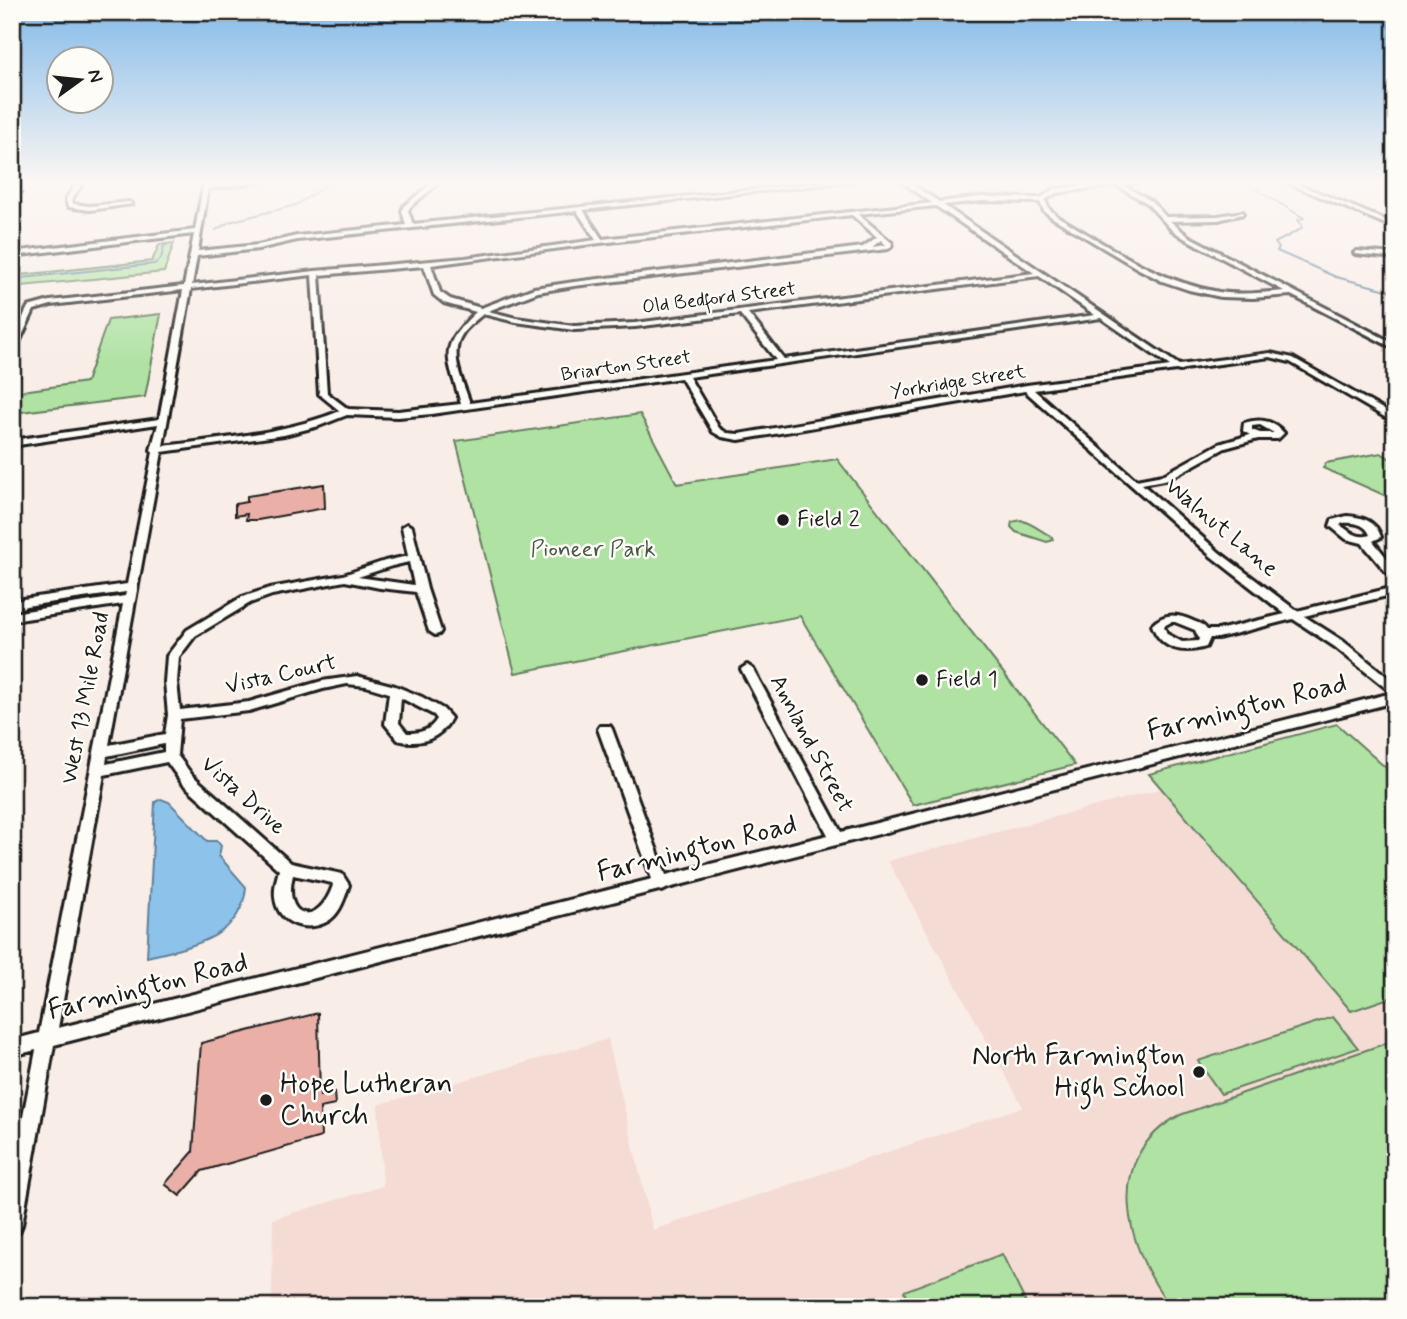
<svg xmlns="http://www.w3.org/2000/svg" width="1407" height="1319" font-family="Mynerve,sans-serif">
<rect width="100%" height="100%" fill="#f9ede7"/>
<filter id="ink" filterUnits="userSpaceOnUse"><feTurbulence type="fractalNoise" baseFrequency=".0143" numOctaves="2"/><feDisplacementMap in="SourceGraphic" scale="14" xChannelSelector="R" yChannelSelector="G"/><feConvolveMatrix kernelMatrix="1 2 1 2 8 2 1 2 1" color-interpolation-filters="sRGB"/></filter>
<g filter="url(#ink)">
<path fill="#f4dbd4" d="M1161 789 1350 1011 1395 996V1307H272L273 1219 383 1186 378 1105 608 1039 653 1230 1023 1107 888 861Z"/>
<path fill="#b0e2a4" stroke="#667f60" stroke-width="2" d="M174 243 164 272 12 287V276L152 261 159 245Z
M161 314 145 397 12 413V377L20 376 15 392 86 382 108 320Z
M640 414 677 484 837 459 1075 765 913 805 800 616 515 673 456 441Z
M1381 453 1395 462V500L1323 468 1326 463Z
M1021 520C1033 524 1041 531 1052 537L1053 540 1047 542 1016 532 1011 527 1012 522Z
M1337 724 1395 776V996L1351 1011 1149 774Z
M1333 1017 1358 1048 1221 1094 1198 1061Z
M1395 1040V1307H1171C1125 1247 1101 1157 1180 1115Z
M1002 1254 1028 1307H910L904 1291Z"/>
<path fill="#8dc3ea" stroke="#608098" stroke-width="2" d="M161 799 169 802 207 841H217L221 846 219 856 246 887C242 939 189 947 147 957L155 802Z"/>
<g fill="none" stroke-linecap="round" stroke-linejoin="round">
<path stroke="#608098" stroke-width="2" d="M1242 181 1304 218 1298 220 1302 225 1301 229 1275 243 1279 248 1277 251 1336 277 1395 292
M216 230 229 222 296 205 333 181
M12 279 154 264 161 259 164 246 167 245"/>
</g>
<path fill="#eab0a7" stroke="#1c1c1c" stroke-width="2" d="M324 484 325 508 258 520H246L247 514 235 516V504L247 502V496Z
M318 1013 320 1096 334 1092 335 1105 320 1108 321 1137 202 1171 180 1196 165 1184 193 1152 201 1043Z"/>
<g fill="none" stroke-linecap="round" stroke-linejoin="round">
<defs>
<path id="minor" d="M12 181H19L12 183Z
M78 181H84L72 199 73 204 90 206 129 202 132 204 90 210 68 207 66 199Z
M204 181H210L209 186 250 181H265L208 189 198 251 258 245 297 236 406 225 402 211 404 206 435 181H441L410 207 408 211 413 224 838 181H855L583 210 602 239 932 203 901 181H907L939 202 981 197 1041 198 1054 189 1116 181H1141L1123 185 1151 201 1166 217 1218 216 1243 212V214L1218 220 1170 221 1188 236 1395 344V349L1291 295 1253 298 1221 297 1189 290 1162 281 1137 268 1053 218 1044 211 1040 202 981 201 943 205 1179 365 1270 353 1293 358 1395 416V423L1290 362 1270 357 1184 369 1180 371 1176 370 1034 390 1136 480 1163 475 1219 444 1250 435 1243 431 1244 423C1259 418 1273 420 1284 433L1278 439H1258L1225 448 1169 479 1142 484 1220 553 1297 611 1395 587V594L1304 616 1343 641 1395 683V702L668 888 662 891 659 890 54 1045 22 1225 19 1232 12 1235V1173L36 1050 12 1056V1040L39 1033 123 604 19 620 12 618V603L23 599 127 584 153 452 151 450 158 424 12 446V440L159 419 183 290 51 305 34 310 16 349 12 351V340L28 307 50 301 184 286 194 234 12 256V252L195 230ZM1116 185 1147 203 1171 229 1184 238 1284 291C1262 293 1240 295 1219 292 1159 282 1108 246 1057 216L1049 209 1045 200 1056 193ZM936 206 1034 273 635 323 574 326 516 318 488 311 538 292 574 286 888 249 891 247 892 243 858 214ZM577 211 596 240 465 258 315 271 192 285 197 256 258 249 297 240ZM852 215 877 237 863 247 574 282 534 288 481 308 450 299 440 292 431 265 600 243ZM881 240 886 245 872 247ZM424 266 434 295 444 303 476 312C436 349 448 357 461 404L398 411 348 409 327 393 319 275ZM312 275 319 394 340 411C283 434 223 438 163 446L191 289ZM1039 276 1095 315 784 359 748 313ZM483 314 516 322 574 330 635 327 740 314 776 360 470 403C463 382 448 354 463 333 468 326 476 320 483 314ZM1101 318 1170 366 1027 385 739 434 727 433 719 428 689 377ZM681 378 713 432 722 437 739 440 1025 391 1212 557 1285 614 1218 630H1207C1203 624 1200 624 1193 621 1178 614 1165 612 1152 625 1161 650 1183 654 1206 647L1210 638H1218L1293 619 1335 647 1392 693 841 832 753 669 747 665 741 669 828 835 666 875 612 729 610 726H600L598 729 652 879 58 1028 104 775 167 762 182 783 279 870C276 881 273 891 276 903 282 927 312 933 331 919 341 911 345 897 349 885L342 874 291 863 192 775 177 755 180 719 249 711 323 689 347 684 366 686 389 693 385 724 398 740C420 746 441 739 451 718L443 709 422 697 395 686 357 676 322 681 249 702 180 710 177 682 179 657 195 636 250 603 272 595 345 581 380 588 416 592 429 631 435 635 439 634 441 631 427 589 412 527 407 524 402 527 408 556 385 561 343 575 270 588 242 597 187 630 167 656 165 682 168 715 165 734 109 745 162 452 284 435 319 426 347 415 398 417 432 414ZM1260 425 1274 433H1260L1252 430V426ZM409 562 414 585 358 577 392 566ZM126 592 125 596 19 612 15 611 26 606ZM1171 622H1175L1195 630 1199 639 1198 641 1182 642 1167 634 1164 626ZM401 698 434 715 437 719C430 731 420 733 407 733L399 723ZM164 744V752L106 764 107 756ZM293 875 332 883 333 885C319 928 282 920 293 875Z
M1283 181H1290L1395 224V228Z
M1357 251 1395 254V258L1355 254 1354 253Z
M1347 516C1363 517 1376 521 1381 537L1373 541 1395 568V579L1391 578 1362 543 1346 539 1330 526 1332 520ZM1343 523C1354 522 1366 524 1370 535 1358 539 1350 532 1340 525Z"/>
</defs>
<use href="#minor" stroke="#1c1c1c" stroke-width="6"/>
<use href="#minor" fill="#fdfcf7" fill-rule="evenodd"/>
</g>
</g>
<linearGradient id="sky" x2="0" y2="1"><stop stop-color="#83bae9"/><stop offset="0.5" stop-color="#fcf7f4"/><stop offset="1" stop-color="#fcf7f4" stop-opacity="0"/></linearGradient>
<rect width="1407" height="365" fill="url(#sky)"/>
<g fill="#1c1c1c" stroke="#fdfcf7" stroke-width="2.5">
<circle cx="783" cy="520" r="7"/>
<circle cx="922" cy="680" r="7"/>
<circle cx="1199" cy="1072" r="7"/>
<circle cx="266" cy="1100" r="7"/>
</g>
<g text-anchor="middle" dominant-baseline="central" stroke-width="5" stroke-linejoin="round" paint-order="stroke">
<g font-size="19" fill="#1c1c1c" stroke="#fdfcf7">
<text transform="translate(719 298) rotate(-7)">Old Bedford Street</text>
<text transform="translate(626 366) rotate(-8)">Briarton Street</text>
<text transform="translate(958 382) rotate(-9)">Yorkridge Street</text>
</g>
<g font-size="23" fill="#1c1c1c" stroke="#fdfcf7" text-anchor="start">
<text x="797" y="520">Field 2</text>
<text x="936" y="680">Field 1</text>
</g>
<g font-size="23" fill="#1c1c1c" stroke="#fdfcf7">
<text transform="translate(1221 528) rotate(40)">Walnut Lane</text>
<text transform="translate(281 675) rotate(-13)">Vista Court</text>
<text transform="translate(86 698) rotate(-79)">West 13 Mile Road</text>
<text transform="translate(811 744) rotate(62)">Annland Street</text>
<text transform="translate(243 796) rotate(42)">Vista Drive</text>
</g>
<g font-size="23" fill="#485745" stroke="#fdfcf7">
<text x="593" y="550">Pioneer Park</text>
</g>
<g font-size="28" fill="#1c1c1c" stroke="#fdfcf7">
<text transform="translate(1247 708) rotate(-14)">Farmington Road</text>
<text transform="translate(697 849) rotate(-14)">Farmington Road</text>
<text transform="translate(148 987) rotate(-14)">Farmington Road</text>
</g>
<g font-size="28" fill="#1c1c1c" stroke="#fdfcf7" text-anchor="end">
<text x="1185" y="1056">North Farmington<tspan x="1185" dy="32">High School</tspan></text>
<text x="280" y="1084" text-anchor="start">Hope Lutheran<tspan x="280" dy="32">Church</tspan></text>
</g>
</g>
<rect width="1407" height="1319" fill="none" stroke="#fdfcf7" stroke-width="42"/>
<rect x="21" y="21" width="1365" height="1277" fill="none" stroke="#1c1c1c" stroke-width="2.5" filter="url(#ink)"/>
<g transform="translate(80 80) rotate(75)"><circle r="33" fill="#fdfcf7" stroke="#a3a29f" stroke-width="2"/>
<path d="M0-5L12 26L0 18L-12 26Z" fill="#1c1c1c"/>
<text y="-10" font-size="19" font-weight="bold" text-anchor="middle" fill="#1c1c1c">N</text>
</g>
</svg>
